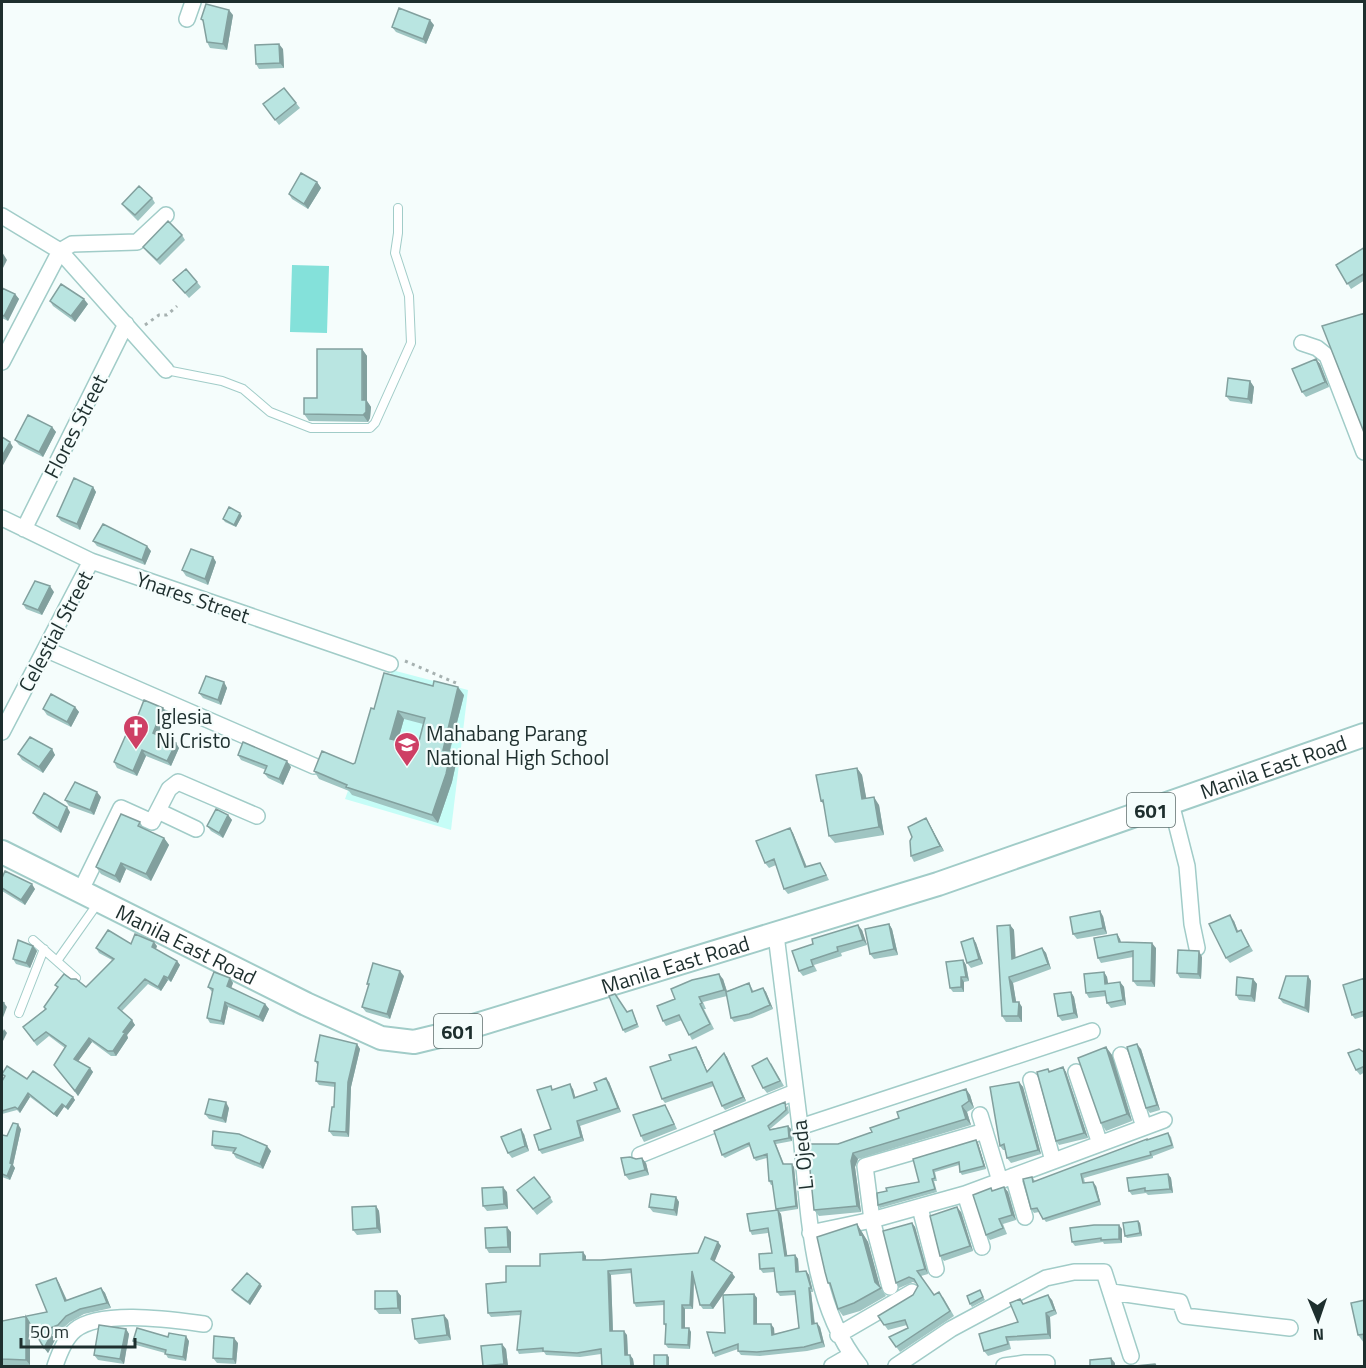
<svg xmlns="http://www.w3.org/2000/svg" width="1366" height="1368" font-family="'Titillium Web',sans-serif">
<rect width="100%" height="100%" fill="#f5fdfc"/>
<path fill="#c6fdf7" d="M392 670 468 690 451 830 345 799Z"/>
<path fill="#84e1da" d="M292 265 329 266 327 333 290 332Z"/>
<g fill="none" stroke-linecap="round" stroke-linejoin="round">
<defs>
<path id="service" d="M166 370 222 381 243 389 270 412 311 428H370L375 423 411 343 409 296 395 253 398 233V208
M33 940 76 978
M57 961 98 903
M19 1013 44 949"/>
<path id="minor" d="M187 19 193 2
M2 216 60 251 166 370
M1302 343 1317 348 1327 356 1364 452
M2 362 60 251 72 244 137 242 166 215
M2 518 91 561 390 664
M24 529 126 324
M45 649 314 766
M2 732 91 561
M1171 803 1187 866 1192 924 1197 948
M158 811 196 829
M80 892 121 808 152 822 169 789 178 782 257 816
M776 935C784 999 792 1062 800 1126 809 1205 808 1301 860 1366
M1121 1055 1144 1127
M1076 1072 1100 1144
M1031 1080 1053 1161
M980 1115 1000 1181
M800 1127 1092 1031
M640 1155 795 1092
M1013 1176 1025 1217
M965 1194 982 1247
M920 1208 936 1269
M810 1233 872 1220 965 1194 1164 1120
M890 1287 872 1220 865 1166 985 1131
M1112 1292 1180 1302 1185 1316 1290 1328
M838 1335 912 1292
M55 1366C59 1354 65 1338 75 1330 101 1309 173 1320 204 1324
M832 1366 851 1355
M896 1366 951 1329 1046 1278 1074 1272H1104L1131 1356
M1004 1366 1025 1363H1047"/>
<g id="primary">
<path id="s1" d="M2 852 306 1004 381 1038 414 1042 447 1034 938 884 1364 735"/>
</g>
</defs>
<use href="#service" stroke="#a1ccc8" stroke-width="10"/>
<use href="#minor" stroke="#a1ccc8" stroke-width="18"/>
<use href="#primary" stroke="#a1ccc8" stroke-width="26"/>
<path stroke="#a6b1b0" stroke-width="3" stroke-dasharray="3 4.5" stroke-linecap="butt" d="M145 325 159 315H167L177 306
M405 661 456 683"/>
<use href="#service" stroke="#fff" stroke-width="8"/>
<use href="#minor" stroke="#fff" stroke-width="15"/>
<use href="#primary" stroke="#fff" stroke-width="22"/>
</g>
<path fill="#9fc5c2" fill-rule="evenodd" d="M233 15 227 50 210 48 207 42 204 23 201 19Z
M434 25 426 44 396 32 392 27Z
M283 49 284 68 259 69 256 64Z
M296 103 300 108 279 125 263 104Z
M317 182 321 188 308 209 292 199 289 194Z
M152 198 155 203 138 221 126 209 122 204Z
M182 235 185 240 160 265 147 252 143 247Z
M1365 247V280L1351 289 1336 265Z
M173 280 197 282 201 287 189 298Z
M2 288 15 294 19 299 8 321 2 318Z
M50 301 88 304 75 322 53 306Z
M362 349 367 356V401L371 407 370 418 368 422 309 421 304 414Z
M1316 359 1320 364 1329 387 1306 397 1302 392Z
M1250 381 1254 387 1252 404 1230 401 1226 396Z
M52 427 56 432 43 457 19 445 15 440Z
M93 487 96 492 80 530 61 521 57 516Z
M242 516 236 527 225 522 223 519Z
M93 541 151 551 145 565 97 546Z
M213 557 216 562 208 585 186 576 182 570Z
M54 592 42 615 26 609 23 604Z
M224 682 227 688 221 705 203 698 199 693Z
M464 695 450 751H451L457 759 452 782 438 823 352 795 349 791 319 779 314 771 355 763 374 709ZM404 719 423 724 418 745 398 740Z
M75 707 79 712 71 727 47 715 43 709Z
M167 713 158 735 179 748 171 766 146 756 137 776 117 768 114 762 135 723Z
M52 749 55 755 43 773 22 760 18 754Z
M238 755 291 767 283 785 268 778 264 773 266 770 241 760Z
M857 768 862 775 866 798 879 805 884 835 835 843 829 836 824 805 821 801Z
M101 797 94 815 69 806 65 800Z
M70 812 61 833 37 818 33 813Z
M228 815 232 820 223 838 211 831 207 826Z
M926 818 944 851 914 862 911 856 912 837Z
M140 822 144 829 164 838 169 845 151 881 126 869 120 883 101 874 96 867Z
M790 828 793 833 807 867 823 868 829 880 788 894 784 889 776 865 769 868 765 863Z
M2 878 35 889 25 905 2 891Z
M1103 916 1107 934 1077 939 1073 934Z
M1234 921 1238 931 1241 930 1253 951 1230 963 1226 958Z
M889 924 892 929 898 955 874 959 870 954Z
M1010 925 1014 930 1015 958 1042 948 1046 953 1051 969 1013 983 1016 1002 1022 1007V1022H1006L1002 1016Z
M862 930 867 945 841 953 842 956 814 965 817 971 803 976 799 971 792 951Z
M1117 934 1120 939 1121 942 1156 948 1155 987 1137 986 1133 981V957L1101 963 1098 958Z
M973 938 976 943 983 964 971 968 967 963Z
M131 944 157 946 156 949 177 961 180 965 171 982 168 980 161 991 148 984 122 1011 135 1025 127 1035 128 1038 116 1056H111L92 1042 78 1061 90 1068 93 1072 78 1096 57 1069 65 1048 49 1036 37 1046 23 1027 45 1009 44 1007 58 988 55 985 71 979 86 987 112 960 99 953 96 948Z
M33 946 37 951 30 968 16 964 13 959Z
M1202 957 1201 979 1180 978 1177 973Z
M963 960 966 965 969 981 964 982V992H953L950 988Z
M1104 972 1107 977 1108 984 1120 982 1124 987 1126 1005 1111 1008 1107 1003 1106 996 1089 998 1086 993Z
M404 976 390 1019 366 1012 362 1007 369 986 367 984Z
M1308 976 1311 981 1309 1013 1283 1003 1279 998Z
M230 978 233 983 231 988 265 1004 269 1009 263 1022 228 1007 224 1025 210 1023 207 1018 212 992 208 987Z
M1365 978V1016L1355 1019 1352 1015Z
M723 979 727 991 749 983 754 992 763 988 766 992 773 1009 752 1018 734 1022 731 1018 727 996 703 1002 706 1009H704L714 1029 692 1040 682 1020 666 1026 663 1021Z
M1253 979 1257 984 1255 1002 1239 1000 1236 995Z
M1071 992 1074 997 1078 1018 1062 1021 1058 1016Z
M632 1010 639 1027 625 1033 623 1030 627 1012Z
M357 1044 360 1049 351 1087 349 1137 333 1136 329 1131 334 1107 335 1087 319 1085 316 1081 318 1066 315 1061Z
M1106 1047 1112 1055 1132 1121 1106 1131 1101 1123Z
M1141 1049 1160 1110 1150 1113 1146 1108Z
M699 1051 707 1071 724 1053 727 1057 746 1101 725 1110 722 1106 714 1086 665 1103 662 1099Z
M1365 1053V1072L1360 1075 1356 1070Z
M771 1063 784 1086 767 1093 763 1088Z
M1063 1067 1066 1072 1088 1138 1059 1145 1056 1141 1048 1069 1050 1071Z
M2 1074 27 1079 73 1097 75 1100 68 1110 64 1107 57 1117 30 1097 20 1113 17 1110 2 1114V1081L4 1077Z
M609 1082 621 1112 580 1126 584 1141 542 1154 539 1150 551 1129 554 1090 573 1089 575 1098 597 1090Z
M1019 1082 1023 1087 1041 1154 1011 1163 1007 1158 1005 1150H1003L1000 1146Z
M966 1089 970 1095 974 1108 967 1112 971 1125 858 1159 855 1167 861 1212 819 1216 814 1210 838 1144 872 1132 899 1118Z
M788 1106 789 1113 770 1129 788 1126 791 1129 792 1141 776 1144 784 1164 794 1167 798 1209 779 1212 781 1214 787 1256 795 1255 798 1259 799 1272 806 1271 809 1275 813 1292H811L815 1324 820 1327 825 1347 807 1351 760 1356 741 1355 738 1351V1349L715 1357 713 1353 725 1333 754 1294 757 1298V1324L774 1328V1334L799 1328 795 1295 780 1296 777 1292 774 1272 763 1273 760 1269 772 1253 768 1233 752 1235 750 1231 777 1210 773 1185H771L769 1181 767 1158 756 1161 754 1158 750 1146 725 1158 722 1155Z
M229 1108 226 1123 209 1119 205 1114Z
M668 1110 677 1129 644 1142 641 1136Z
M21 1129 13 1165 15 1168 10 1180 2 1177V1135L7 1136Z
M1168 1133 1171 1137 1174 1148 1153 1156V1158L1084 1178 1085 1183 1096 1186 1101 1205 1046 1222 1039 1212 1034 1213 1031 1209 1032 1177 1035 1181Z
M524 1134 529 1151 512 1158 508 1153Z
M976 1140 978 1143 986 1169 962 1175 960 1172 959 1165 935 1172 937 1181H934L937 1192 880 1208 878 1205 919 1182 913 1159Z
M212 1145 271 1151 263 1169 236 1158 233 1153 234 1152 215 1149Z
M646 1163 649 1175 629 1180 625 1175Z
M1168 1174 1171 1178 1173 1193 1148 1195 1146 1193 1132 1195 1129 1191Z
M1004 1187 1008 1192 1016 1220 1003 1224 1007 1234 990 1240 986 1235 991 1188 993 1191Z
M517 1190 550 1197 553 1202 537 1215Z
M507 1192 508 1209 487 1211 483 1206Z
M676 1197 679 1202 677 1216 653 1212 649 1207Z
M376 1206 379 1211 381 1233 357 1235 353 1230Z
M961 1212 973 1251 944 1261 940 1256Z
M1138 1221 1140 1223 1142 1236 1127 1238 1125 1236Z
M912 1223 915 1227 928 1274 921 1276 934 1295 943 1297 954 1316 900 1352 889 1337 908 1328 907 1325 888 1330 878 1316 913 1295 918 1286 917 1284 913 1282 899 1288 896 1283Z
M857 1224 868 1242 880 1287 886 1296 860 1311 843 1316 838 1309 831 1287 828 1283Z
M1122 1229V1243L1104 1244 1103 1242 1075 1246 1072 1242Z
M511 1232V1253H489L486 1248Z
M718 1242 721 1246 714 1261 735 1277 713 1309H703L700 1305 694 1281 693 1309H685V1328L691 1332 690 1349 668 1348 665 1344 666 1327 664 1324V1305L636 1307 634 1303 632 1273 611 1275 613 1331 627 1335 628 1355H630L633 1359 634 1366H602L601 1354 580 1357 546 1355 544 1352 519 1354 517 1350 521 1315 491 1317 488 1313 506 1282 540 1266 586 1256V1260H601L698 1253Z
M56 1278 59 1283 67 1300 101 1288 105 1293 111 1308 84 1314 70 1322 61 1330 52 1335 55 1340 48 1353 30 1323V1365H2V1321L47 1312Z
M262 1286 250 1305 234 1293 232 1290Z
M397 1291 401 1296V1314H379L375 1309Z
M981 1293 985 1300 972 1307 970 1304Z
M1052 1300 1057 1314 1050 1317 1051 1339 1009 1341 1011 1349 988 1356 984 1351 1018 1322 1024 1304Z
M1365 1300V1343H1364L1358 1335Z
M448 1320 451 1340 419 1344 415 1339Z
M126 1329 129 1334 124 1364 98 1360 94 1355Z
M168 1337 189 1341 186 1361 168 1358 165 1353 136 1345 133 1341Z
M238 1343 236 1364 217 1363 213 1358Z
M506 1349 508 1366H484Z"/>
<path fill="#82a09e" d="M229 10 233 15 227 50 223 44Z
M430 20 434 25 426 44 423 39Z
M279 44 283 49 284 68 280 63Z
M317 182 321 188 308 209 304 204Z
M2 252 7 260 2 270Z
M15 294 19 299 8 321 4 316Z
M84 299 88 304 75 322 71 316Z
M362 349 367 356V401L371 407 370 418 368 422 363 415Z
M1316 359 1320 364 1329 387 1325 382Z
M1250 381 1254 387 1252 404 1248 399Z
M52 427 56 432 43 457 39 452Z
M10 442 13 447 2 467V456Z
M93 487 96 492 80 530 77 524Z
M240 513 242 516 236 527 234 525Z
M147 546 151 551 145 565 142 560Z
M213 557 216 562 208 585 205 579Z
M50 586 54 592 42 615 38 610Z
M224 682 227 688 221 705 218 700Z
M458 687 464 695 448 757 443 750Z
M75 707 79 712 71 727 67 722Z
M163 708 167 713 156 738 153 733Z
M398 711 404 719 396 747 390 739Z
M176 743 179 748 171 766 167 761Z
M52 749 55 755 43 773 39 767Z
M142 750 146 756 137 776 133 771Z
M451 751 457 759 452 782 438 823 432 815Z
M287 761 291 767 283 785 279 779Z
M857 768 862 775 868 807 862 799Z
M97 792 101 797 94 815 90 810Z
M874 797 879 805 884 835 879 827Z
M67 807 70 812 61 833 58 828Z
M228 815 232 820 223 838 219 833Z
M926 818 929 823 944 851 940 846Z
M790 828 793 833 809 873 805 867Z
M164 838 169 845 151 881 146 874Z
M121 863 126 869 120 883 115 876Z
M32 884 35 889 25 905 21 900Z
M1100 911 1103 916 1107 934 1103 928Z
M1230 915 1234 921 1240 937 1237 932Z
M889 924 892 929 898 955 894 949Z
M858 925 862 930 867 945 863 940Z
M1010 925 1014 930 1016 964 1012 959Z
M1117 934 1120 939 1122 947 1119 942Z
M973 938 976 943 983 964 979 959Z
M154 942 157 946 155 951 152 947Z
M1152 943 1156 948 1155 987 1151 981Z
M33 946 37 951 30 968 26 963Z
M1042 948 1046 953 1051 969 1048 964Z
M1199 951 1202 957 1201 979 1198 974Z
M963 960 966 965 969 981 966 977Z
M177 961 180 965 171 982 168 978Z
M400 971 404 976 390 1019 387 1014Z
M1104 972 1107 977 1109 989 1105 984Z
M719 974 723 979 728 995 724 990Z
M164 976 168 980 161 991 158 987Z
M1308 976 1311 981 1309 1013 1305 1008Z
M961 977 964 982V992L961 987Z
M1009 977 1013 983 1017 1007 1013 1002Z
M230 978 233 983 230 991 227 986Z
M1253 979 1257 984 1255 1002 1251 996Z
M1120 982 1124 987 1126 1005 1123 1000Z
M763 988 766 992 773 1009 770 1005Z
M1071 992 1074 997 1078 1018 1074 1013Z
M225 1002 228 1007 224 1025 221 1021Z
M1019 1002 1022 1007V1022L1018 1016Z
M4 1003 7 1007 2 1020V1009Z
M265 1004 269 1009 263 1022 259 1017Z
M132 1020 135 1025 127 1035 128 1038 116 1056 113 1051 123 1032Z
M4 1029 7 1033 2 1043V1033Z
M89 1038 92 1042 77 1063 74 1059Z
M357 1044 360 1049 351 1087 349 1137 346 1132 348 1082Z
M1137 1044 1141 1049 1160 1110 1157 1105Z
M696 1047 699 1051 709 1076 707 1072Z
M1106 1047 1112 1055 1132 1121 1127 1114Z
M724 1053 727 1057 746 1101 743 1097Z
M1063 1067 1066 1072 1088 1138 1084 1133Z
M90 1068 93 1072 78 1096 75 1091Z
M606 1078 609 1082 621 1112 618 1108Z
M1019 1082 1023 1087 1041 1154 1038 1150Z
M570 1084 573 1089 577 1103 574 1098Z
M966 1089 970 1095 974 1108 969 1101Z
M28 1093 30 1097 20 1113 18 1109Z
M73 1097 75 1100 68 1110 66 1107Z
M226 1102 229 1108 226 1123 222 1118Z
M62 1104 64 1107 57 1117 54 1114Z
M962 1106 967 1112 971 1125 966 1119Z
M577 1121 580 1126 584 1141 581 1137Z
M18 1124 21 1129 13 1165 15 1168 10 1180 7 1176Z
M788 1126 791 1129 792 1141 789 1138Z
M521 1129 524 1134 529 1151 525 1146Z
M976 1140 978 1143 986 1169 984 1166Z
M267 1146 271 1151 263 1169 260 1164Z
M853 1153 858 1159 855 1167 861 1212 857 1206 851 1161Z
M642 1158 646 1163 649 1175 645 1170Z
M792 1164 794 1167 798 1209 796 1206Z
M1168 1174 1171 1178 1173 1193 1170 1189Z
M1093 1182 1096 1186 1101 1205 1099 1201Z
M503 1187 507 1192 508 1209 504 1204Z
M1004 1187 1008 1192 1016 1220 1012 1215Z
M676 1197 679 1202 677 1216 674 1210Z
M376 1206 379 1211 381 1233 377 1228Z
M957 1207 961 1212 973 1251 970 1246Z
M778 1210 781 1214 788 1260 785 1256Z
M1138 1221 1140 1223 1142 1236 1140 1233Z
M912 1223 915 1227 928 1274 925 1269Z
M857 1224 868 1242 881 1290 875 1282Z
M1119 1225 1122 1229V1243L1119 1239Z
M507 1227 511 1232V1253L508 1247Z
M718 1242 721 1246 714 1263 711 1259Z
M583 1252 586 1256V1264L583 1260Z
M795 1255 798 1259 799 1276 796 1272Z
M608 1271 611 1275 613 1335 610 1331Z
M692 1271 694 1275 693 1309 690 1305Z
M806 1271 809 1275 813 1292 811 1288Z
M732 1273 735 1277 713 1309 710 1305Z
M56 1278 59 1283 69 1306 65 1301Z
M260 1284 262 1286 250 1305 248 1302Z
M101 1288 105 1293 111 1308 107 1303Z
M809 1288 811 1292 815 1328 812 1324Z
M397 1291 401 1296V1314L398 1308Z
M754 1294 757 1298V1328L754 1324Z
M1048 1295 1052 1300 1057 1314 1054 1310Z
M682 1305 685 1309V1332L682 1328Z
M1046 1313 1050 1317 1051 1339 1048 1334Z
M444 1315 448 1320 451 1340 447 1335Z
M26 1317 30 1322V1365L26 1360Z
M817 1323 820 1327 825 1347 822 1342Z
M771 1324 774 1328 775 1339 772 1335Z
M689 1328 691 1332 690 1349 688 1345Z
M48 1329 55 1340 48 1353 44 1348Z
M126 1329 129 1334 124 1364 120 1359Z
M624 1331 627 1335 628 1359 625 1355Z
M186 1336 189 1341 186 1361 183 1357Z
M234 1338 238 1343 236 1364 233 1359Z
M502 1344 506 1349 508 1366H506L504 1364Z
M630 1355 633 1359 634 1366H631Z
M667 1355 669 1357V1366H667Z
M1111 1358 1115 1363V1366H1112Z"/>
<path fill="#b9e5e1" stroke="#82a09e" stroke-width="1.5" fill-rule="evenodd" d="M206 4 229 10 223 44 207 42 203 20 201 19Z
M399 8 430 20 423 39 392 27Z
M279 44 280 63 256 64 255 45Z
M284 88 296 103 275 120 263 104Z
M301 173 317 182 304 204 289 194Z
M139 186 152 198 135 215 122 204Z
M168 221 182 235 157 260 143 247Z
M1365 247V273L1347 284 1336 265Z
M186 269 197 282 185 293 173 280Z
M61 284 84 299 71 316 50 301Z
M2 288 15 294 4 316 2 315Z
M1365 313V435L1322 326Z
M317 349H362V400H366V412L363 415 304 414V398H317Z
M1316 359 1325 382 1302 392 1292 369Z
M1228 378 1250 381 1248 399 1226 396Z
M28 415 52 427 39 452 15 440Z
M2 437 10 442 2 456Z
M74 478 93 487 77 524 57 516Z
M229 507 240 513 234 525 223 519Z
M103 524 147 546 142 560 93 541Z
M191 549 213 557 205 579 182 570Z
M35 581 50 586 38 610 23 604Z
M384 673 433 686 434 681 458 687 443 750 451 751 446 774 432 815 346 787 347 785 314 771 322 751 353 764 355 763 371 708 374 709ZM398 711 425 718 418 745 390 739Z
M206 676 224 682 218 700 199 693Z
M51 694 75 707 67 722 43 709Z
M144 700 163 708 153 733 176 743 167 761 142 750 133 771 114 762 132 721 135 723Z
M30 737 52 749 39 767 18 754Z
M243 742 287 761 279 779 264 773 267 766 238 755Z
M857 768 862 799 874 797 879 827 829 836 823 800 821 801 816 775Z
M75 782 97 792 90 810 65 800Z
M44 793 67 807 58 828 33 813Z
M216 809 228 815 219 833 207 826Z
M121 814 140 822 138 826 164 838 146 874 121 863 115 876 96 867Z
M926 818 940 846 911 856 910 841 912 837 908 827Z
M790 828 805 867 820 863 826 875 784 889 774 859 765 863 756 841Z
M5 871 32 884 21 900 2 888V878Z
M1100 911 1103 928 1073 934 1070 917Z
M1230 915 1237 932 1241 930 1249 946 1226 958 1209 924Z
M889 924 894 949 870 954 865 929Z
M858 925 863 940 837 947 838 951 811 960 813 966 799 971 792 951 813 944 812 939Z
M1010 925 1012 959 1042 948 1048 964 1009 977 1013 1002H1019L1018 1016H1002L997 926Z
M108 930 131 944 135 934 154 942 152 947 177 961 168 978 164 976 158 987 145 979 118 1008 132 1020 123 1032 125 1033 113 1051H108L89 1038 74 1059 90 1068 75 1091 54 1065 66 1046 46 1032 34 1041 23 1027 46 1009 44 1007 58 987 55 985 64 974 71 979H76L86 987 114 959 96 948Z
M1117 934 1119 942 1152 943 1151 981H1133V951L1098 958 1094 938Z
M973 938 979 959 967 963 961 942Z
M18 940 33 946 26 963 13 959Z
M1178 950 1199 951 1198 974 1177 973Z
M963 960 966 977H961V987L950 988 946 962Z
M373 963 400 971 387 1014 362 1007 369 984H367Z
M214 972 230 978 227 986 265 1004 259 1017 225 1002 221 1021 207 1018 213 989 208 987Z
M1104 972 1105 984 1120 982 1123 1000 1107 1003 1105 991 1086 993 1084 974Z
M719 974 724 990 699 997 702 1003 700 1004 710 1024 689 1035 679 1015 663 1021 657 1006 675 999 671 989 692 980Z
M1286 976H1308L1305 1008 1279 998Z
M1237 977 1253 979 1251 996 1236 995Z
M1365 978V1011L1352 1015 1343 985Z
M749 983 752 992 763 988 770 1005 749 1014 731 1018 726 992Z
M1071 992 1074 1013 1058 1016 1054 994Z
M615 994 627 1012 632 1010 637 1024 623 1030 609 996Z
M2 1002 4 1003 2 1009Z
M320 1035 357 1044 348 1082 346 1132 329 1131 332 1107H334L335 1083 316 1081 318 1062 315 1061Z
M1137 1044 1157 1105 1146 1108 1127 1047Z
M696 1047 707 1072 724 1053 743 1097 722 1106 712 1082 662 1099 650 1067 671 1060 669 1055Z
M1106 1047 1127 1114 1101 1123 1078 1058Z
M1359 1049 1365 1053V1066L1356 1070 1348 1053Z
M767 1058 780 1081 763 1088 752 1066Z
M7 1066 27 1079 33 1071 73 1097 66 1107 62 1104 54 1114 28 1093 18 1109 15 1107 2 1111V1081L5 1076 2 1074Z
M1063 1067 1084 1133 1056 1141 1037 1072 1048 1069 1049 1072Z
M606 1078 618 1108 577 1121 581 1137 539 1150 534 1135 551 1129 537 1090 551 1086 552 1090 570 1084 574 1098 597 1090 594 1083Z
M1019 1082 1038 1150 1007 1158 1004 1144 1000 1146 990 1087Z
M966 1089 969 1101 962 1106 966 1119 853 1153 851 1161 857 1206 814 1210 809 1160 810 1144H838L872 1132 870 1128 899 1118 897 1112Z
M209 1099 226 1102 222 1118 205 1114Z
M785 1102 786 1110 768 1126 770 1130 788 1126 789 1138 774 1141 783 1164H792L796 1206 776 1209 772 1181H769L767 1154 754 1158 749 1143 722 1155 714 1131Z
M665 1105 674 1124 641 1136 633 1115Z
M13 1123 18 1124 10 1163 12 1164 7 1176 2 1174V1135L7 1136Z
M521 1129 525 1146 508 1153 501 1137Z
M213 1131 239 1134 267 1146 260 1164 233 1153 236 1148 212 1145Z
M1168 1133 1172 1145 1150 1152 1151 1155 1081 1174 1083 1183 1093 1182 1099 1201 1043 1219 1037 1208 1031 1209 1023 1179 1032 1177 1033 1182 1147 1139V1140Z
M976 1140 984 1166 960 1172 959 1162 933 1170 935 1178 932 1179 935 1189 878 1205 877 1193 887 1191 886 1188 919 1182 913 1159Z
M630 1157 636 1159 642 1158 645 1170 625 1175 621 1158Z
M1168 1174 1170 1189 1145 1191V1188L1129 1191 1127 1178Z
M534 1177 550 1197 533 1209 517 1190Z
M503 1187 504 1204 483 1206 482 1188Z
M1004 1187 1012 1215 999 1219 1003 1228 986 1235 973 1195 991 1188 992 1191Z
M651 1194 676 1197 674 1210 649 1207Z
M376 1206 377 1228 353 1230 352 1207Z
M957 1207 970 1246 940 1256 930 1216Z
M778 1210 785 1256 795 1255 796 1272 806 1271 811 1288H809L812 1324 817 1323 822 1342 804 1347 757 1352 738 1351V1344L713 1353 707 1332 725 1333 723 1295 754 1294V1324H771L772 1335 799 1328 795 1291 777 1292 774 1268 760 1269 759 1254 772 1253 768 1228 750 1231 747 1214Z
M1138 1221 1140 1233 1125 1236 1123 1223Z
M912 1223 925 1269 917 1271 934 1295 939 1292 950 1311 896 1347 889 1337 908 1328 905 1320 884 1325 878 1316 913 1295 918 1286 914 1279 909 1277 896 1283 883 1231Z
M857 1224 860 1235 862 1234 875 1282 881 1288 854 1303 838 1309 830 1283H828L825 1272 817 1237Z
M1094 1225H1119V1239L1101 1240V1238L1072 1242 1070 1228Z
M507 1227 508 1247 486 1248 485 1228Z
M705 1237 718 1242 711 1259 732 1273 710 1305H700L692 1271 690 1305H682V1328H689L688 1345 665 1344 666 1324H664V1301L634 1303 631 1269 608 1271 610 1331H624L625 1355H630L631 1366H602L601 1349 577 1353 543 1351V1348L517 1350 521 1311 488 1313 486 1284 506 1282V1266H540V1254L583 1252V1260H601L698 1253Z
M247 1273 260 1284 248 1302 232 1290Z
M56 1278 65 1301 101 1288 107 1303 80 1309 66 1316 58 1325 48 1329 51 1335 44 1348 26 1317V1360L2 1359V1321L47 1312 36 1285Z
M980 1290 983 1297 970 1304 967 1296Z
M375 1291H397L398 1308 375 1309Z
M1048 1295 1054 1310 1046 1313 1048 1334 1006 1337 1008 1344 984 1351 979 1334 1018 1322 1010 1303 1020 1299 1023 1304Z
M1365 1300V1334L1358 1335 1351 1303Z
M444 1315 447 1335 415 1339 412 1319Z
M99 1325 126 1329 120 1359 94 1355Z
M137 1328 168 1337 169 1333 186 1336 183 1357 165 1354 166 1350 133 1341Z
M214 1336 234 1338 233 1359 213 1358Z
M502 1344 504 1364 483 1366 481 1346Z
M654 1355H667V1366H654Z
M1111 1358 1112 1366H1090V1360Z
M1155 1364 1156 1366H1135Z"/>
<defs>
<symbol id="church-pin" viewBox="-11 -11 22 30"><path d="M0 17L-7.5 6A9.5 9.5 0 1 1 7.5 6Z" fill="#ce3f65" stroke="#f5fdfc"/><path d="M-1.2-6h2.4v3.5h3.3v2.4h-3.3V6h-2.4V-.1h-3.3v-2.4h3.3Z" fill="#fff"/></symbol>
<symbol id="school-pin" viewBox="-11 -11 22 30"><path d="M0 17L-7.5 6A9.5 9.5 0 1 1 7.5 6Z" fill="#ce3f65" stroke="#f5fdfc"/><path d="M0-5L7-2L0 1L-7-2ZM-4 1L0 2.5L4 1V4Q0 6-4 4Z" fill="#fff"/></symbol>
</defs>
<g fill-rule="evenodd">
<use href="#church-pin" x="121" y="713" width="30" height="40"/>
<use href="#school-pin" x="392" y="730" width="30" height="40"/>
</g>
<g text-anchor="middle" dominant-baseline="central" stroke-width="4.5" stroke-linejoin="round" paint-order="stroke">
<g fill="#f5fdfc" stroke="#5e6d6c" stroke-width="1.5">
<rect x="1127" y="793" width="48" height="34" rx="4.5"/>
<rect x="434" y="1014" width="48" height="34" rx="4.5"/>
</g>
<g font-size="20" font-weight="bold" fill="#1e2f2e">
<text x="1151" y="810">601</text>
<text x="458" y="1031">601</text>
</g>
<g font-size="21" fill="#1e2f2e" stroke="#f5fdfc">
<text transform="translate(75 426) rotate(-63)">Flores Street</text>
<text transform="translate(193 597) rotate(19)">Ynares Street</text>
<text transform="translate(55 631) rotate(-62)">Celestial Street</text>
<text stroke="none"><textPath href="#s1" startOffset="1358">Manila East Road</textPath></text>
<text stroke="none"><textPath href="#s1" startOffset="206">Manila East Road</textPath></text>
<text stroke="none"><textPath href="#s1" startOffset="728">Manila East Road</textPath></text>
<text transform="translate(802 1155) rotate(-96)">L. Ojeda</text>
</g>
<g font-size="21" fill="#1e2f2e" stroke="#f5fdfc" text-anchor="start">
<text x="156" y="716">Iglesia<tspan x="156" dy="24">Ni Cristo</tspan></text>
<text x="426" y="733">Mahabang Parang<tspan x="426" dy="24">National High School</tspan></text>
</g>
</g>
<rect width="1366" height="1368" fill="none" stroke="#1e2f2e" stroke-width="6"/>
<g transform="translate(1318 1320) rotate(178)" stroke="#f5fdfc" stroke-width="4.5" paint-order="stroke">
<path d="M0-4.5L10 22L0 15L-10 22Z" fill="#1e2f2e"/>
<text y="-9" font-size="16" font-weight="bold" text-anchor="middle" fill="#1e2f2e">N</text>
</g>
<path d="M21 1338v9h114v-9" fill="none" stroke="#1e2f2e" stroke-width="3"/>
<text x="30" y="1338" font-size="18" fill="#1e2f2e" stroke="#f5fdfc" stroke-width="4.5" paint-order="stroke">50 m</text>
</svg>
